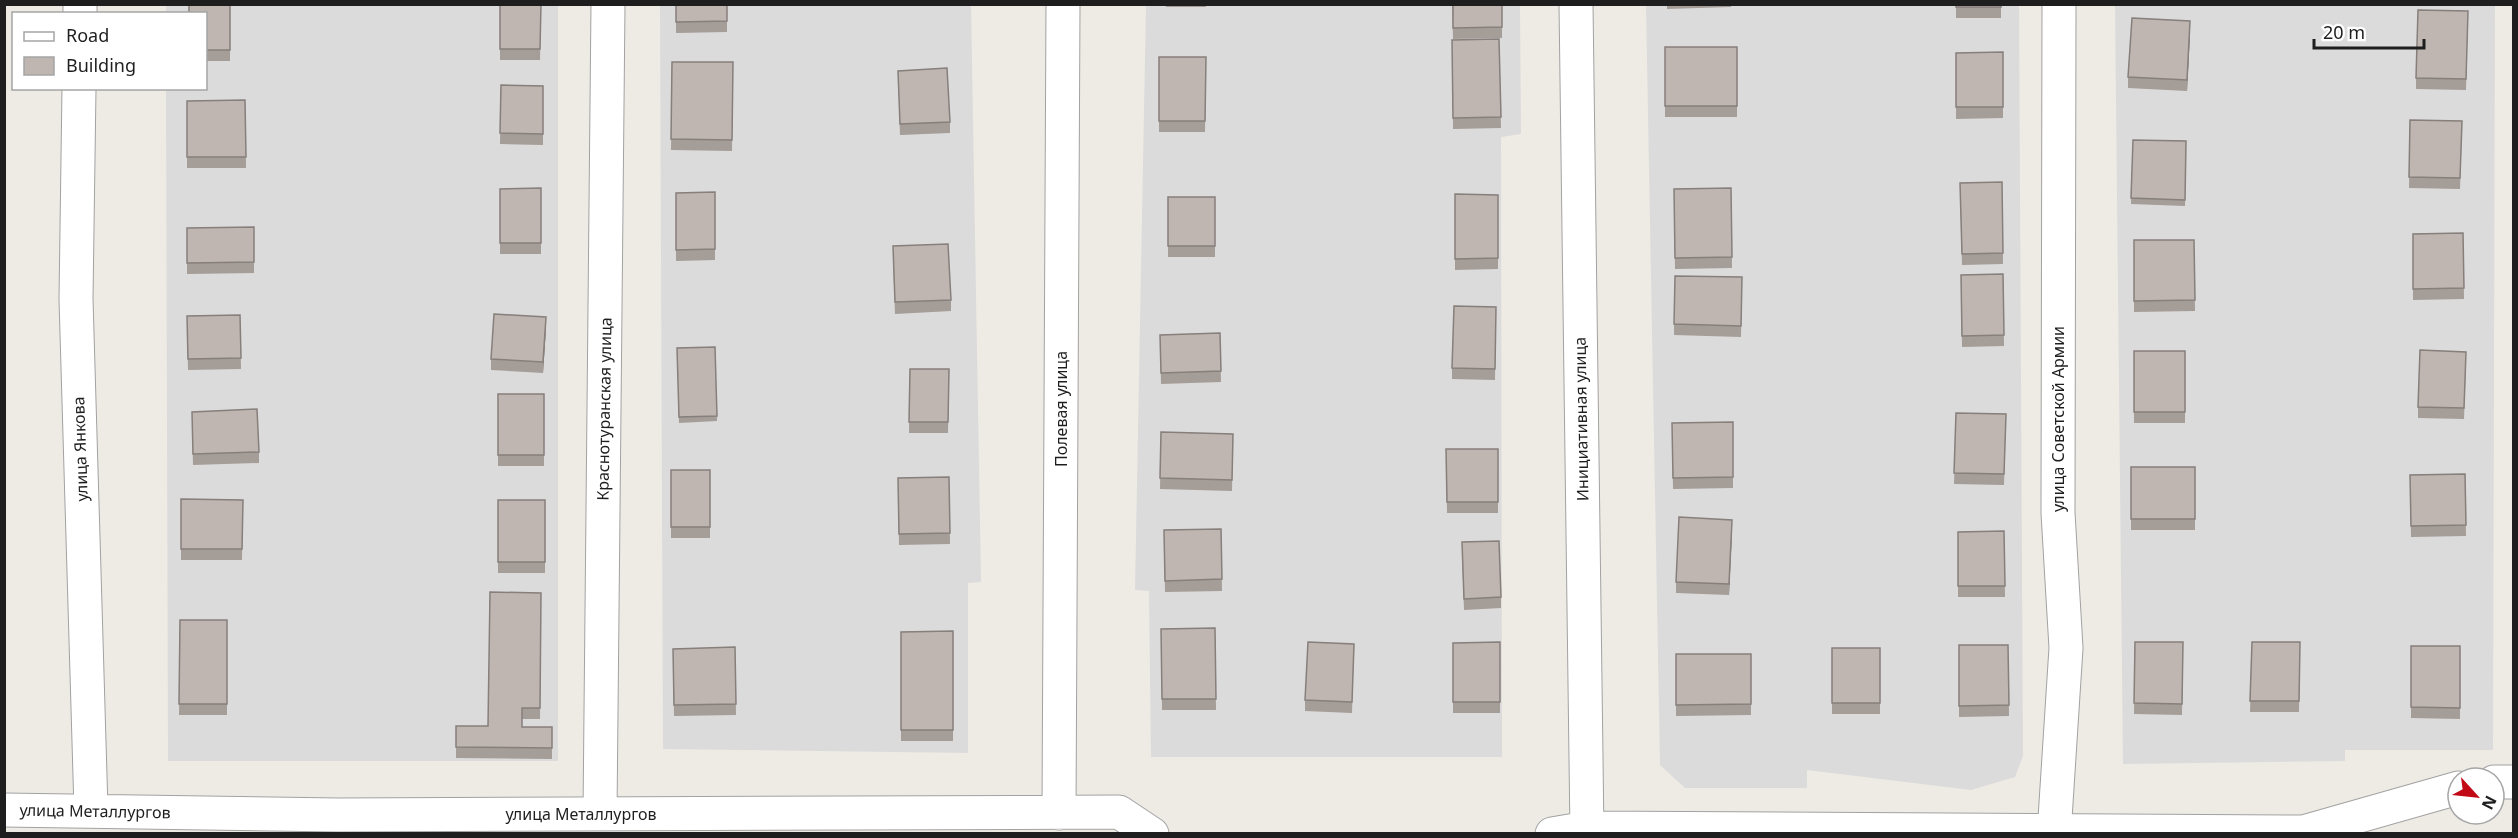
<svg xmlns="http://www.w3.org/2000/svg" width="2518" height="838" font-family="'Noto Sans',sans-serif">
<rect width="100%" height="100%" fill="#eeebe5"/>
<path fill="#dcdbdb" d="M166 5H558V761H168L166 89 206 88V14L166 13Z
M660 5H971L981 582 968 583V753L663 749Z
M1146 5H1520L1521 134 1501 137 1502 757H1151L1149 591 1135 590Z
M1646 5H2019L2023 756 2015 777 1971 790 1807 770V788H1685L1660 765Z
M2115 5H2495L2493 750H2345V761L2123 764Z"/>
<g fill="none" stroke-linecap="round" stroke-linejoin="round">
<defs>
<path id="minor" d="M1576 4 1587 834
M80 14V4
M79 88 76 299 91 810
M2494 782H2514
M4 810 338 815 1119 812 1152 834
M1059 813 1063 4
M600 814 608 4
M1552 834 1587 828 2303 832 2458 788
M2054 834 2066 648 2058 513 2059 4"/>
</defs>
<use href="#minor" stroke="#a2a2a2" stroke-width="35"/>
<use href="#minor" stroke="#fff" stroke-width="33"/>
</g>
<path fill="#a49d98" d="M230 4V61H206V14Z
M500 4H541L540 60H500Z
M676 4H727V32L676 33Z
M1166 4H1206V7H1166Z
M1452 4H1502V38L1453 39Z
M1667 4H1731V7L1667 9Z
M1956 4H2001V18H1956Z
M2468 11 2466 90 2416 89V78Z
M2190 33 2187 91 2128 88V77Z
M1499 39 1501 128 1453 129 1452 40Z
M1665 47H1737V117H1665Z
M2003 52V118L1956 119V53Z
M1159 57H1206L1205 132H1159Z
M672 62H733L732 151 671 150Z
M898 71 950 122V133L900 135Z
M501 85 543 86V145L500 144Z
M245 100 246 168H187V101Z
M2410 120 2462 121 2460 189 2409 188Z
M2133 140 2186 141 2185 206 2131 204Z
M2002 182 2003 264 1962 265 1960 183Z
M541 188V254H500V189Z
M1731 188 1732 268 1675 269 1674 189Z
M715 192V260L676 261V193Z
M1455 194 1498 195V269L1455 270Z
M1168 197H1215V257H1168Z
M254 227V273L187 274V228Z
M2463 233 2464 299 2413 300V234Z
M2134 240H2194L2195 311 2134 312Z
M893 257 951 300V311L895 314Z
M2003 274 2004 346 1962 347 1961 275Z
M1742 277 1741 337 1674 335V324Z
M1496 307 1495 380 1452 379V368Z
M240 315 241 369 188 370 187 316Z
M546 328 543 373 491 370V359Z
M1220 333 1221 382 1161 384 1160 335Z
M715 347 717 421 679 423 677 348Z
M2134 351H2185V423H2134Z
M2466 363 2464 419 2418 418V407Z
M910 369H949L948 433H909Z
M498 394H544V466H498Z
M1956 413 2006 414 2004 485 1954 484Z
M1733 422V488L1673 489 1672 423Z
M192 423 259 452V463L193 465Z
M1161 432 1233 434 1232 491 1160 489Z
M1446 449H1498V513H1447Z
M2131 467H2195V530H2131Z
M671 470H710V538H671Z
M2465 474 2466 536 2411 537 2410 475Z
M949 477 950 544 899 545 898 478Z
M181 499 243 500 242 560H181Z
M498 500H545V573H498Z
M1221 529 1222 591 1165 592 1164 530Z
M1732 531 1729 595 1676 593V582Z
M2004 531 2005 597H1958V532Z
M1462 553 1501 597V608L1464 610Z
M541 593 540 719H522V727H552V759L456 758V726H488Z
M180 620H227V715H179Z
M1215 628 1216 710H1162L1161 629Z
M953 631V741H901V632Z
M1500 642V713H1453V643Z
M2135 642H2183L2182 715 2134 714Z
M2252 642H2300L2299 712H2250Z
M1354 644 1352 713 1305 711V700Z
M1959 645H2008L2009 716 1959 717Z
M2411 646H2460V719L2411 718Z
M735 647 736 715 674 716 673 649Z
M1832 648H1880V714H1832Z
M1676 654H1751V715L1676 716Z"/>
<path fill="#867f7c" d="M2190 21V33L2187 91V80Z
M546 317V328L543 373V362Z
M1732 520V531L1729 595V584Z"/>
<path fill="#bfb6b1" stroke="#867f7c" stroke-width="1.5" d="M189 4H230V50H206V14H189Z
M500 4H541L540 49H500Z
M676 4H727V21L676 22Z
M1453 4H1502V27L1453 28Z
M1956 4H2001V7H1956Z
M2418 10 2468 11 2466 79 2416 78Z
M2132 18 2190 21 2187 80 2128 77Z
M1499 39 1501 117 1453 118 1452 40Z
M1665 47H1737V106H1665Z
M2003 52V107H1956V53Z
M1159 57H1206L1205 121H1159Z
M672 62H733L732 140 671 139Z
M947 68 950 122 900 124 898 71Z
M501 85 543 86V134L500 133Z
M245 100 246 157H187V101Z
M2410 120 2462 121 2460 178 2409 177Z
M2133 140 2186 141 2185 200 2131 198Z
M2002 182 2003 253 1962 254 1960 183Z
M541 188V243H500V189Z
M1731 188 1732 257 1675 258 1674 189Z
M715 192V249L676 250V193Z
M1455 194 1498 195V258L1455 259Z
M1168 197H1215V246H1168Z
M254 227V262L187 263V228Z
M2463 233 2464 288 2413 289V234Z
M2134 240H2194L2195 300 2134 301Z
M948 244 951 300 895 302 893 246Z
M2003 274 2004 335 1962 336 1961 275Z
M1675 276 1742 277 1741 326 1674 324Z
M1454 306 1496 307 1495 369 1452 368Z
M494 314 546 317 543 362 491 359Z
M240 315 241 358 188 359 187 316Z
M1220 333 1221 371 1161 373 1160 335Z
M715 347 717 416 679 417 677 348Z
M2420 350 2466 352 2464 408 2418 407Z
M2134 351H2185V412H2134Z
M910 369H949L948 422H909Z
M498 394H544V455H498Z
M257 409 259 452 193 454 192 412Z
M1956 413 2006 414 2004 474 1954 473Z
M1733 422V477L1673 478 1672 423Z
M1161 432 1233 434 1232 480 1160 478Z
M1446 449H1498V502H1447Z
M2131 467H2195V519H2131Z
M671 470H710V527H671Z
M2465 474 2466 525 2411 526 2410 475Z
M949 477 950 533 899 534 898 478Z
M181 499 243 500 242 549H181Z
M498 500H545V562H498Z
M1679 517 1732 520 1729 584 1676 582Z
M1221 529 1222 579 1165 581 1164 530Z
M2004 531 2005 586H1958V532Z
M1499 541 1501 597 1464 599 1462 542Z
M490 592 541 593 540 708H522V727H552V748L456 747V726H488Z
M180 620H227V704H179Z
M1215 628 1216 699H1162L1161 629Z
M953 631V730H901V632Z
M1308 642 1354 644 1352 702 1305 700Z
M1500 642V702H1453V643Z
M2135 642H2183L2182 704 2134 703Z
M2252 642H2300L2299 701H2250Z
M1959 645H2008L2009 705 1959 706Z
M2411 646H2460V708L2411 707Z
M735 647 736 704 674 705 673 649Z
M1832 648H1880V703H1832Z
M1676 654H1751V704L1676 705Z"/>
<g text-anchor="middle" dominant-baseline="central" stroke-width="4.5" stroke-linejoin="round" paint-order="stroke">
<g font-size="16" fill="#1e1e1e" stroke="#fff">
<text transform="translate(604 409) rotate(-89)">Краснотуранская улица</text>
<text transform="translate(1061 409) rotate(-90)">Полевая улица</text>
<text transform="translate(1581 419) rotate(-91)">Инициативная улица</text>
<text transform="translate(2058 419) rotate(-90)">улица Советской Армии</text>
<text transform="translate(80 449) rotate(-92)">улица Янкова</text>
<text transform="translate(95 811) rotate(1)">улица Металлургов</text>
<text x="581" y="814">улица Металлургов</text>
</g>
</g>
<rect width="2518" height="838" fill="none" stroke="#1e1e1e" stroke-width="12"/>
<rect x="12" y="12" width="195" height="78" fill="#ffffff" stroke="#a5a5a5" stroke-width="1.5"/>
<rect x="24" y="32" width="30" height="9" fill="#ffffff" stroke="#a5a5a5" stroke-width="1.5"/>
<text x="66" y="42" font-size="18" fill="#1e1e1e">Road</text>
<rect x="24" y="57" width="30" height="18" fill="#bfb6b1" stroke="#a5a5a5" stroke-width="1.5"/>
<text x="66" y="72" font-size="18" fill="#1e1e1e">Building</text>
<g transform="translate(2476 796) rotate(117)"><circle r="28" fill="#ffffff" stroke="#a5a5a5" stroke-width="1.5"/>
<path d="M0-4.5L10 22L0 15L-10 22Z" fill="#c20a16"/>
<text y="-9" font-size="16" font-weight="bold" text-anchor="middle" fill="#1e1e1e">N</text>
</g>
<path d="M2314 39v9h110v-9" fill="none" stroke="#1e1e1e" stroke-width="3"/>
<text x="2323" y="39" font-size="18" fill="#1e1e1e" stroke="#ffffff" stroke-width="4.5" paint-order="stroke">20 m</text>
</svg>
